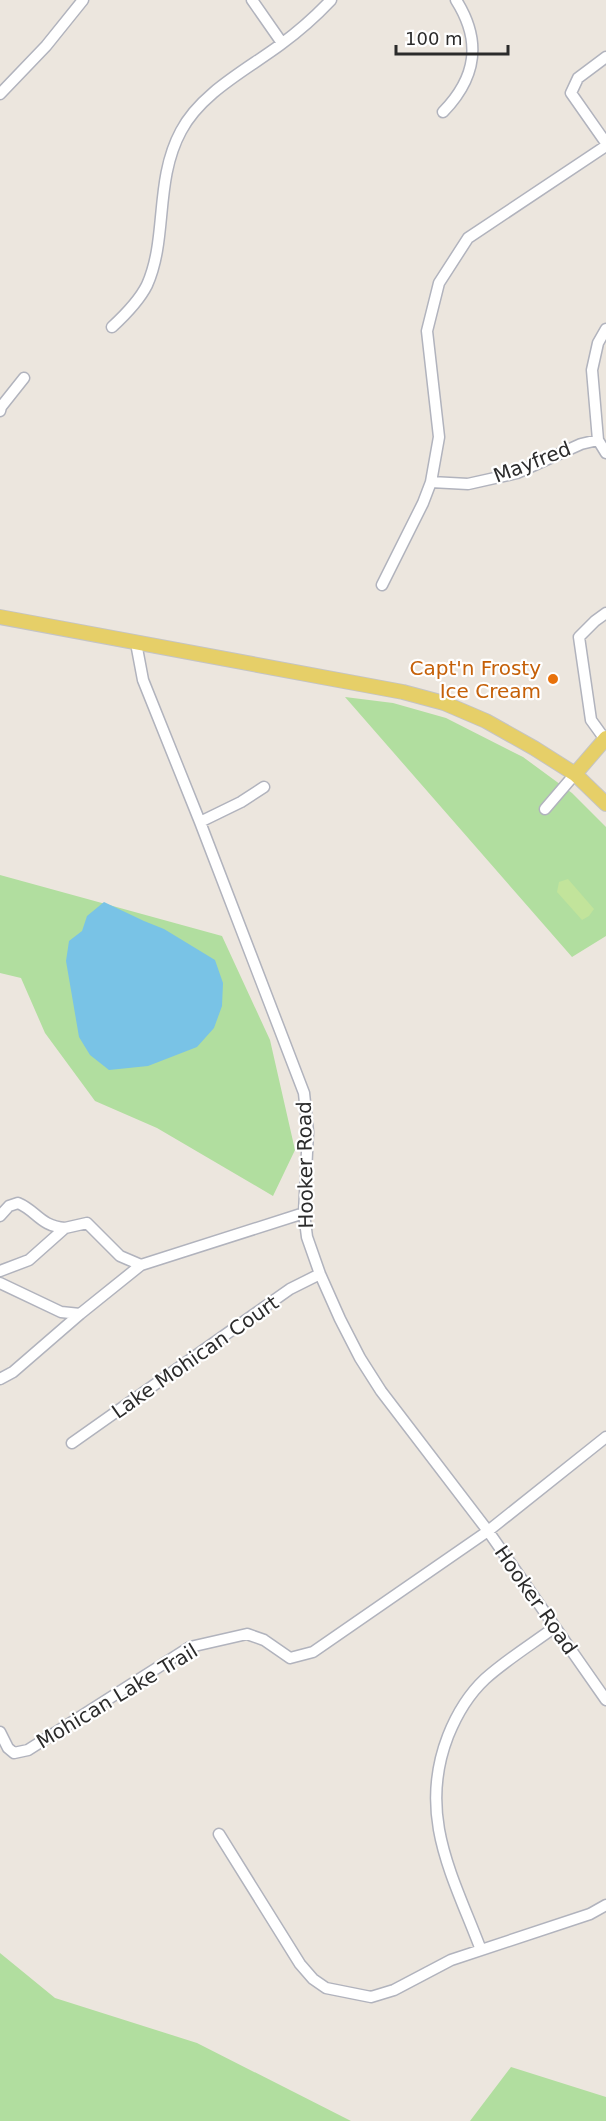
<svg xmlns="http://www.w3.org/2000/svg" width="606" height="2121" font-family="'DejaVu Sans',sans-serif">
<rect width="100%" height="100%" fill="#ece6de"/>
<path fill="#b1de9f" d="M345 697 393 703 446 718 523 757 572 793 606 827V936L572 957Z
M0 875 222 936 270 1040 295 1150 273 1196 157 1128 95 1101 45 1033 21 978 0 973Z
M0 1953 55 1998 197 2043 351 2121H0Z
M511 2067 606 2097V2121H470Z"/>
<path fill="#c2e49b" d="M568 879 594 909 589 916 582 920 557 892 559 882Z"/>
<path fill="#79c3e6" d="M104 902 144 921 164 929 215 960 223 983 222 1006 214 1028 197 1047 148 1066 109 1070 90 1055 79 1037 66 961 69 941 82 931 87 916Z"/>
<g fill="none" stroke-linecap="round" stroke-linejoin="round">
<defs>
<path id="minor" d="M252 0 282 43
M606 57 578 78 571 93 606 143
M0 94 46 46 83 0
M443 112C477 77 482 41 456 0
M112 327C125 315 139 301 147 285 168 238 154 181 181 131 201 93 246 70 280 45 299 31 315 17 331 0
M606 329 598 343 592 370 598 440 606 453
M0 411 1 407 24 378
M431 482 468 484 517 473 581 444 598 440
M382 585 423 503 431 482 439 437 427 331 439 283 468 238 606 146
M136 643 143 680 200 822 304 1093 308 1132 304 1213 307 1237 320 1274 340 1319 360 1358 381 1391 488 1531 606 1700
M604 738 591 720 579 637 595 621 606 613
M545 809 575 774
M200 822 241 802 264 787
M0 1216 9 1206 18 1203C37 1211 40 1226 65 1228
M0 1271 29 1260 65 1228 87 1223 120 1256 141 1265
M0 1283 61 1312 80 1314 141 1265 304 1213
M0 1379 13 1372 80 1314
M72 1443 290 1289 320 1274
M0 1732 8 1748 14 1753 28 1750 190 1647 247 1634 264 1640 290 1658 313 1652 488 1531 606 1437
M219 1834 300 1964 313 1979 326 1988 371 1997 394 1990 451 1960 590 1914 606 1905
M481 1950C453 1876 417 1816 448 1736 456 1716 469 1694 485 1679 506 1660 532 1644 555 1627"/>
<path id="major" d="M0 617 403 692 444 703 486 721 534 748 575 774 606 804
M575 774 606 738"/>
</defs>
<use href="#minor" stroke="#b1b3bd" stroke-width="13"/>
<use href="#major" stroke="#c4c4c4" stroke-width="16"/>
<use href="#minor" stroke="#fff" stroke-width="10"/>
<use href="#major" stroke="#e6cf68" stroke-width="14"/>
</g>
<circle fill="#e8710a" stroke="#fff" stroke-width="2" cx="553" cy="679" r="6"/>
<g text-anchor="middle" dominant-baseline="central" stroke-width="4.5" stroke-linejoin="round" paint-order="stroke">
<g font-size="20" fill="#2b2b2b" stroke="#fff">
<text transform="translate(532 462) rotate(-21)">Mayfred</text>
<text transform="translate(305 1165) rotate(-91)">Hooker Road</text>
<text transform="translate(195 1357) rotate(-35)">Lake Mohican Court</text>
<text transform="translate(536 1600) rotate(55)">Hooker Road</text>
<text transform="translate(117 1696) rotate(-31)">Mohican Lake Trail</text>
</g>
<g font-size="20" fill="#c56008" stroke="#fff" text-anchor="end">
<text x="541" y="668">Capt'n Frosty<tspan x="541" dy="23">Ice Cream</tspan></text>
</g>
</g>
<path d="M396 45v9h112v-9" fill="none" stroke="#2b2b2b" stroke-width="3"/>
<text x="405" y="45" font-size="18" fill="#2b2b2b" stroke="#ffffff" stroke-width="4.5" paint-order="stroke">100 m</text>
</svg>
